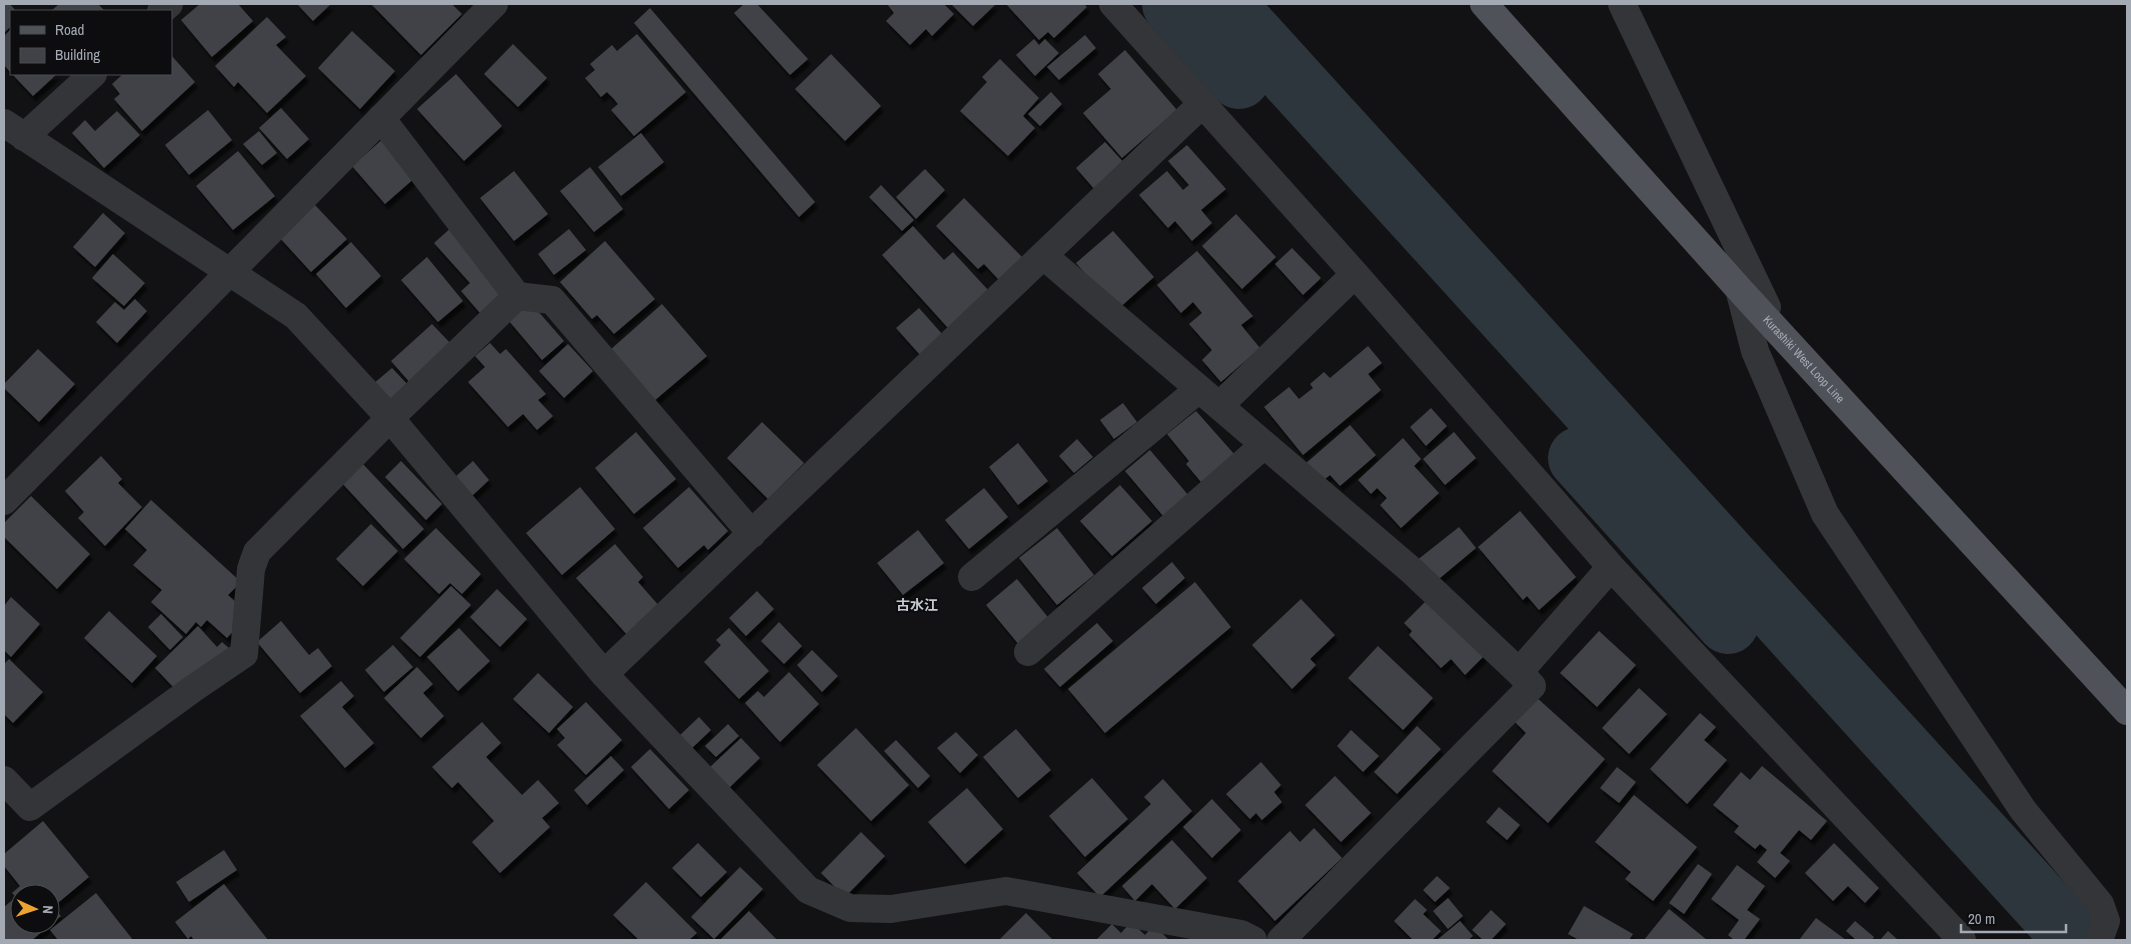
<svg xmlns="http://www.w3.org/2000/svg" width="2131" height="944" font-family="'Archivo Narrow','Noto Sans JP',sans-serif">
<defs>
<filter id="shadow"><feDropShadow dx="3" dy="5.5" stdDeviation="1" flood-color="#0009"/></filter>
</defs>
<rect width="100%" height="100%" fill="#121214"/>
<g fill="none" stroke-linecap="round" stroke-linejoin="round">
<path stroke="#2c363c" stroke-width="62" d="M1173 4 1239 78
M1224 4 2075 940
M1579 458 1728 623"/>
</g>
<path fill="#414247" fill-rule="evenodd" filter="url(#shadow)" d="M4 4H10L16 11H11V26L4 33Z
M59 4H98L105 11H51Z
M200 4H238L253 21 212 57 181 20Z
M297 4H331L313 21Z
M371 4H452L462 14 421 55Z
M744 4H757L808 59 790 75 734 13Z
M887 4H944L954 14 932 36 926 29 910 45 886 21 894 13Z
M951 4H996L973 26Z
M1006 4H1084L1087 7 1054 38 1048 32 1039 40Z
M650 8 815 202 799 217 634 23Z
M267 17 286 37 276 45 306 76 267 113 238 82 234 87 215 66Z
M11 29V73L4 65V36Z
M352 31 395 71 360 109 318 68Z
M637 34 686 92 634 136 611 110 618 104 613 98 607 92 601 97 585 78 595 70 590 64 612 45 617 51Z
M1085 35 1096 48 1059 80 1047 67Z
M1034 39 1039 45 1045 39 1059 53 1035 76 1016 55Z
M513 44 547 78 518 107 484 74Z
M1125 50 1177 110 1122 158 1083 113 1111 89 1098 74Z
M831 54 881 106 845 141 795 89Z
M171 55 195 82 142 131 114 99 120 94 112 84 123 74H171Z
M1000 59 1039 98 1023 116 1035 128 1008 156 960 111 987 82 982 77Z
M12 74H57L33 96Z
M456 74 502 126 464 161 417 109Z
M1051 92 1062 104 1040 126 1028 114Z
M281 108 309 139 287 159 259 128Z
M208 110 232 140 189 175 165 145Z
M117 111 140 135 104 168 72 133 85 120 95 131Z
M259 131 277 153 262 165 243 144Z
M641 133 664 162 621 196 598 167Z
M384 138 417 176 385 204 352 166Z
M1105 142 1126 165 1096 191 1076 168Z
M1187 145 1226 189 1201 210 1212 223 1192 241 1175 221 1168 228 1139 195 1167 171 1183 190 1189 185 1168 161Z
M238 151 275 196 233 230 196 186Z
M590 167 623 209 594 232 560 191Z
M925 169 945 190 916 219 896 197Z
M514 171 548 214 514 241 480 198Z
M881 185 914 220 902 231 869 197Z
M964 198 1022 257 999 280 984 264 978 269 936 226Z
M314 204 347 239 311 272 279 237Z
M103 213 125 233 95 267 73 247Z
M1236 214 1276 257 1242 289 1202 246Z
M453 226 505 290 480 313 461 291 470 283 434 243Z
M913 226 944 260 953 252 989 291 948 328 882 255Z
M569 229 586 250 554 275 538 254Z
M1113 231 1154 277 1117 310 1076 263Z
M605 241 655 299 614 334 597 315 592 319 560 282Z
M351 242 381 276 346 308 316 274Z
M1292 248 1321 278 1303 295 1275 264Z
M1197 251 1253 316 1241 325 1260 348 1221 382 1202 360 1212 350 1189 324 1202 313 1193 302 1181 313 1157 285Z
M113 254 145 283 124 306 92 278Z
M427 257 463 301 438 322 401 280Z
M135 299 147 311 117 343 96 322 115 302 124 310Z
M530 302 564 341 542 360 509 321Z
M662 304 707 356 654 401 610 350Z
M919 308 943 335 921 356 896 328Z
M432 324 454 347 412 385 391 361Z
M490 343 500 354 506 349 546 394 538 400 553 416 537 430 523 414 508 427 468 382 485 367 475 356Z
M568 344 593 371 564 398 539 371Z
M1368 346 1382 363 1368 374 1381 390 1303 455 1264 407 1289 387 1299 399 1313 388 1310 384 1324 372 1330 378Z
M38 349 75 384 39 422 4 388V384Z
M392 368 409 386 390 403 373 384Z
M1123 403 1137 422 1114 439 1100 420Z
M1431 408 1447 426 1426 446 1410 427Z
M1196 411 1235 455 1201 482 1186 464 1189 461 1167 434Z
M762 422 804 463 768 499 727 458Z
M1350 425 1376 455 1340 486 1330 475 1321 482 1305 464Z
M636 432 676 479 634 514 595 468Z
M1454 432 1476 458 1445 485 1423 459Z
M1403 438 1421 459 1414 466 1439 493 1401 528 1380 505 1387 498 1377 488 1371 494 1358 480Z
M1077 439 1093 457 1074 473 1059 456Z
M1018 443 1048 481 1018 505 989 467Z
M1150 450 1189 496 1164 517 1125 471Z
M101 456 122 479 118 483 142 507 105 546 78 518 84 512 65 491Z
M401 461 442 504 426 520 385 477Z
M473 461 489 480 472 496 455 477Z
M362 463 424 529 403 549 341 482Z
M1120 485 1152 521 1112 556 1080 521Z
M580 487 615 529 562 575 526 533Z
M689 487 728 531 708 550 704 545 678 568 643 528Z
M984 488 1008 517 969 549 945 520Z
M31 496 90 554 57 589 4 537V523Z
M151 500 241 582 228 595 240 606V624L227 638 207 620 201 627 196 622 186 634 151 602 162 590 133 565 147 550 125 529Z
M1520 511 1576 577 1539 610 1527 596 1523 600 1478 547Z
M371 524 398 551 363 586 336 559Z
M1459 527 1476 548 1434 583 1416 561Z
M436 528 481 574 462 594 450 583 439 594 404 559Z
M1057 528 1094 575 1057 605 1019 558Z
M918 530 944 563 903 595 877 563Z
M615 544 643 577 638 582 661 608 629 637 576 578Z
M1172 562 1185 578 1156 604 1142 588Z
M1017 579 1051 621 1020 646 986 605Z
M1195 582 1231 627 1105 733 1068 689Z
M451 586 471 605 420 657 400 638Z
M497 589 527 619 500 647 470 617Z
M757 591 774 609 746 636 729 618Z
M11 597 40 624 11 657 4 650V606Z
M1301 599 1335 635 1310 659 1316 665 1292 689 1252 645Z
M1428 599 1484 656 1465 675 1451 659 1441 668 1409 635 1412 631 1404 623Z
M109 611 157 656 132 683 84 638Z
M161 614 183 637 170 650 148 627Z
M281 621 309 655 318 648 332 666 300 693 257 642Z
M779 622 802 646 784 664 761 641Z
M1097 623 1113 641 1060 687 1044 669Z
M198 626 217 647 222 642 230 649 177 691 155 668Z
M459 628 490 661 458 691 427 657Z
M729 628 769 671 739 699 704 662 721 645 716 640Z
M1599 631 1636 665 1597 707 1560 673Z
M393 645 413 667 384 692 365 670Z
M1378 646 1433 698 1403 730 1348 678Z
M812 650 838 676 822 692 797 665Z
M9 659 43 692 13 723 4 714V664Z
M417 667 433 684 423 693 444 716 421 738 384 698Z
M789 672 819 704 780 742 745 703 758 691 764 697Z
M538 673 573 707 549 733 513 699Z
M341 681 354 696 342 707 374 743 345 768 300 716Z
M1639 688 1667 714 1629 754 1602 728Z
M1536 697 1605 759 1548 823 1492 771 1526 733 1514 721Z
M586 702 622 740 586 775 557 745 565 738 557 729Z
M1700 713 1716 727 1704 740 1727 760 1687 804 1650 769Z
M699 717 711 730 690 750 678 737Z
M482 722 501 743 486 757 522 795 538 780 559 803 542 818 550 827 500 873 472 842 494 821 458 782 452 788 432 767Z
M728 724 739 736 716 757 705 746Z
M1417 726 1441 749 1397 794 1374 772Z
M856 728 909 785 871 821 817 765Z
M1016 729 1051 770 1018 798 983 757Z
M1351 730 1379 756 1363 772 1337 746Z
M956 732 978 755 960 773 937 748Z
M741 738 760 758 729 788 710 767Z
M896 740 930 776 918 788 884 751Z
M650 749 689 790 669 809 631 767Z
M611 756 624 770 587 805 574 790Z
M1261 762 1281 785 1274 792 1282 802 1262 820 1256 813 1250 819 1226 794Z
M1762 766 1827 821 1811 840 1799 830 1780 853 1790 861 1775 878 1757 862 1767 850 1760 844 1755 849 1734 832 1739 826 1713 805 1741 772 1750 780Z
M1617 767 1636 782 1619 803 1600 788Z
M1335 776 1371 813 1341 842 1305 805Z
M1092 778 1128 819 1085 857 1049 816Z
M1163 779 1192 811 1100 897 1077 873 1151 804 1144 797Z
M967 788 1003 829 965 864 928 822Z
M1634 795 1697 847 1653 901 1625 879 1631 872 1595 842Z
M1212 799 1241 830 1212 858 1183 827Z
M1499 807 1520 825 1507 840 1486 822Z
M43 821 89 877 53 907 61 916 32 940H4V907L16 897 12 893 20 886 4 866V854ZM20 894H50V924H20Z
M1314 828 1342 858 1275 921 1238 881 1290 831 1300 842Z
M861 832 885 856 845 897 821 873Z
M1172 840 1207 878 1175 909 1152 884 1135 901 1122 886Z
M698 843 727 872 701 897 672 868Z
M1834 843 1879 888 1865 903 1848 886 1833 901 1805 873Z
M224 850 237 870 189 902 176 882Z
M1698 864 1712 874 1684 914 1669 903Z
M1737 865 1765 886 1747 910 1760 919 1744 940H1734L1728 935 1739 920 1711 899Z
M740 867 763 889 714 939 691 917Z
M1437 876 1450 888 1435 902 1423 890Z
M646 882 697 933 689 940H639L613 915Z
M224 884 268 940H194L191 936 188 939 175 922Z
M96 893 133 940H58L50 930Z
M1448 898 1463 916 1448 929 1433 911Z
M1415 899 1427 910 1423 914 1441 931 1432 940H1413L1394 921Z
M1584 906 1633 934 1629 940H1579L1568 934Z
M1669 909 1707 940H1644Z
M1491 910 1506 924 1491 940H1483L1472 930Z
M749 911 777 940H720Z
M1026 913 1053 940H999Z
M1816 918 1846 940H1799Z
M1460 921 1473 936 1468 940H1437Z
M1855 921 1874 937 1872 940H1856L1846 931Z
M1131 922 1145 935 1154 925 1169 940H1096L1112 924 1121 933Z
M1888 931 1898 940H1880Z"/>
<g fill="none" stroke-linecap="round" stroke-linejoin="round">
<path stroke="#333539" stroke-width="28" d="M1113 4 1355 274 1611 567 1962 940
M1622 4 1767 307
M161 11 169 4
M4 123 296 316 390 418 604 674 808 890 850 908 891 909 1006 891 1241 934 1253 940
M24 137 93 74
M1044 256 1411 570 1519 672
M1739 289 1755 351 1825 514 2023 810 2100 904 2106 921 2099 940
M517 296 552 300 752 534
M1219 406 1355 274
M4 501 494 4
M972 577 1199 389
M1028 652 1264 445
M604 674 1202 104
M4 780 30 807 194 688 244 654 251 569 257 552 390 418 517 296 381 118
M1281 940 1532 686 1519 672 1611 567"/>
<path stroke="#4f5258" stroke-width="28" id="s1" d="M1484 4 1739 289 2127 711"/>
</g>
<g text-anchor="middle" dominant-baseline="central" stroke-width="4" stroke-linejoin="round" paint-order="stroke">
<g font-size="12" fill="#a4aab4" stroke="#0d0d0f">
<text stroke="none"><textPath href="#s1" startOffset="478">Kurashiki West Loop Line</textPath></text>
</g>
<g font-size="14" font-weight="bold" fill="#c5c9d0" stroke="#0d0d0f">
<text x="917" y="605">古水江</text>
</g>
</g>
<rect width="2131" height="944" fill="none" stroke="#a4aab4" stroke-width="10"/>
<rect x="10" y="10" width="162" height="65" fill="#0d0d0f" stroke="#494c51"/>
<rect x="20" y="26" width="25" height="8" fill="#4f5258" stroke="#494c51"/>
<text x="55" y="35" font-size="15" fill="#a4aab4">Road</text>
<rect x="20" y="48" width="25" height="15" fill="#414247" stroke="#494c51"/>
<text x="55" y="60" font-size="15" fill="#a4aab4">Building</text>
<g transform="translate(35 909) rotate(93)"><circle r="24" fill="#0d0d0f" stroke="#494c51"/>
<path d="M0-4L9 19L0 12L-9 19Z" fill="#eca332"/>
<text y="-8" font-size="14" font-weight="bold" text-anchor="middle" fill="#a4aab4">N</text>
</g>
<path d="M1961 924v8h105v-8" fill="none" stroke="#a4aab4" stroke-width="2.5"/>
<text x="1968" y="924" font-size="15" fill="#a4aab4" stroke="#0d0d0f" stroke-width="4" paint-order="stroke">20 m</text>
</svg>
